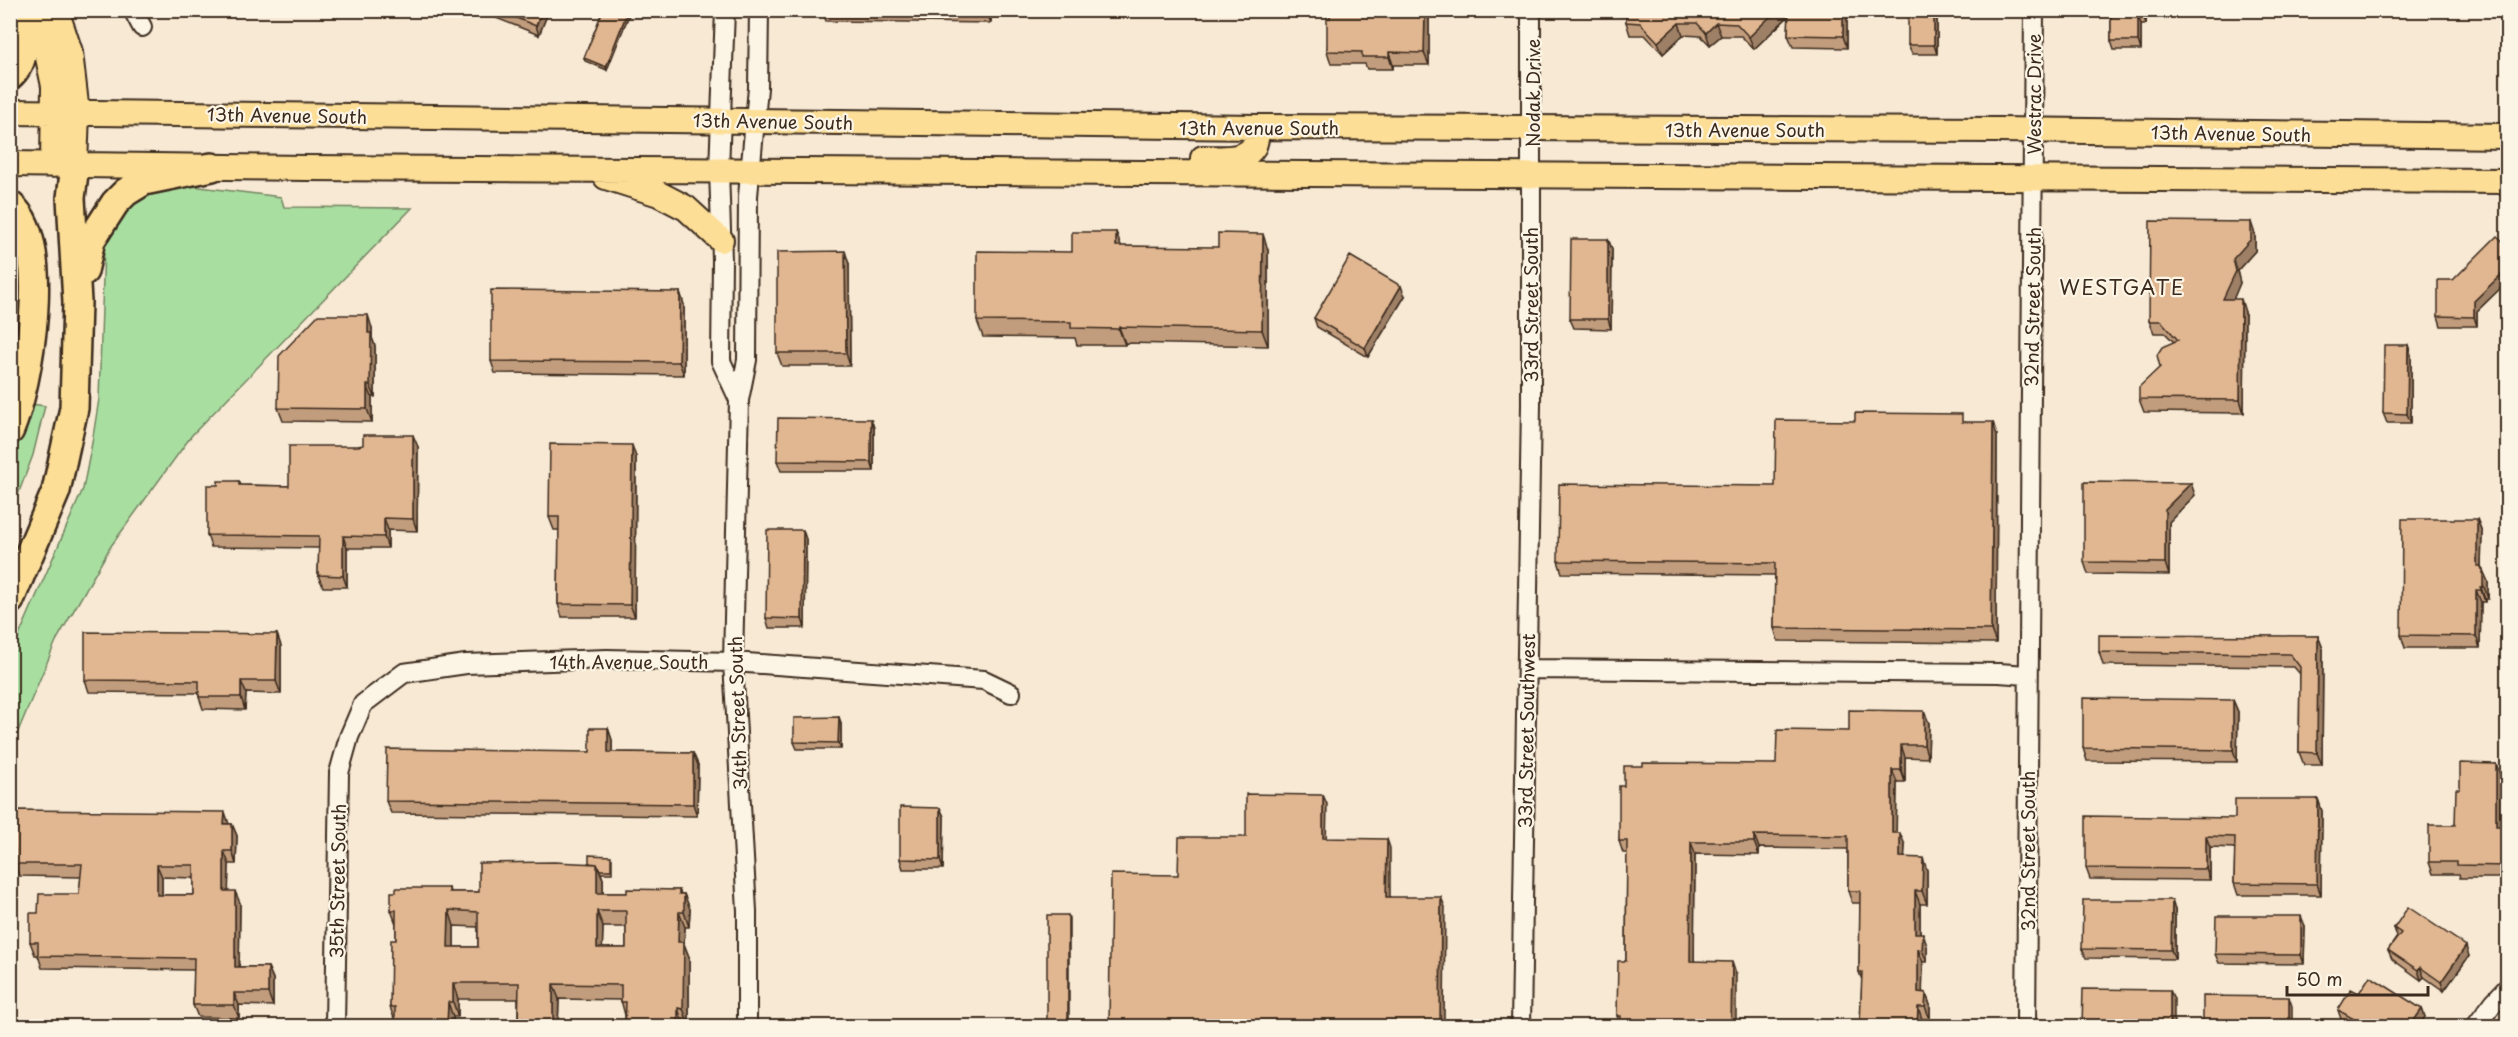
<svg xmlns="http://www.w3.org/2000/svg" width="2518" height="1037" font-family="'Playpen Sans',sans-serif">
<rect width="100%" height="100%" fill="#f7e9d4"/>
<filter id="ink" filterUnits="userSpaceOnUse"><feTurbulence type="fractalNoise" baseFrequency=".0167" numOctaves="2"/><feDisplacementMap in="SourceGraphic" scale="12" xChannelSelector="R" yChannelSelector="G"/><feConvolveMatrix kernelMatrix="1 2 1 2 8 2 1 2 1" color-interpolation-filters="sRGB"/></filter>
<g filter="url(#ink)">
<path fill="#a9dea1" stroke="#728460" stroke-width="1.5" d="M175 184 281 197 284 207 412 208 192 435 111 546 56 641 11 748V654L83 489 92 443 99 399 104 247 110 228 142 193Z
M11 233C20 278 18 329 11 375Z
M31 404 45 406 33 455 11 513V457Z"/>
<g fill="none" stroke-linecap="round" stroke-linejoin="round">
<defs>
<path id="minor" d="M133 10 142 27
M725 10 719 170 722 260 721 361 739 400
M1528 669 1999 673 2027 675
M335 1026 339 773 349 737 363 704 404 673 466 664 607 659 733 662 984 680 1011 693
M747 1026V911L733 662 739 400 747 360 748 196 758 88 759 10
M1521 1026 1531 404V10
M2026 1026 2034 10
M2476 1026 2494 1002 2508 987"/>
<path id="major" d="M34 10 46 48 54 86 53 165
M56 10 70 52 77 113 75 165
M10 78C30 61 26 33 22 10
M10 112 1259 127 1997 130 2508 136
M1203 158C1218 158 1245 162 1254 146 1256 141 1257 133 1259 127
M10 164 306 168 2508 181
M606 177 659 194 686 208 721 240"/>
<path id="highway" d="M10 205C54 240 29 384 10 430
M84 271 91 240 115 203 126 192 144 181 212 167
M10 600 56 491 74 408 77 302 71 198 75 165"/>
</defs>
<use href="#minor" stroke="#3b2a1e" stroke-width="22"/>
<use href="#major" stroke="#3b2a1e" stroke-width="28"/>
<use href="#highway" stroke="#3b2a1e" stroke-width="32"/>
<use href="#minor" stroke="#fcf5e5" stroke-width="18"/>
<use href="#major" stroke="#fcde96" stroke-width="24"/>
<use href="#highway" stroke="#fcde96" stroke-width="27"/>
</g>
<path fill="#c29d7d" stroke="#3b2a1e" stroke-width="1.5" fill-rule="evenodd" d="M476 10H549L539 35Z
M603 10 607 70 585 61 584 58Z
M822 10H991V23L826 21Z
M1331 10H1429V65H1393V69H1367L1365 64H1331L1327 51Z
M1617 10H1847V48L1793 47 1788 35 1789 16 1754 49 1741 36H1721L1710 45 1701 36 1683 35 1663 54 1645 35H1630L1626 22V16H1620Z
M1937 10V54H1912L1908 45Z
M2107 10H2147L2146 24H2141V50H2114L2111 41V20Z
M1116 232 1121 246 1268 250V346L1125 343V345H1077L1075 338 983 337 977 321 1072 252Z
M2255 234V251L2237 271 2240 283 2233 299 2245 312 2244 413 2144 412 2139 399 2160 367 2174 342 2165 333H2154L2149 321Z
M1608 239 1612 249 1611 329 1574 328 1570 319Z
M2508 246V281L2477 311V326H2441L2438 316 2453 280Z
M849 264 850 366H782L777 353Z
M680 292 684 305V375L495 373 491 361Z
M1405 296 1368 357 1317 327 1314 318Z
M372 328V338L375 346V397H372V422L283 421 278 408Z
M2408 345 2411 355V423H2387L2383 413Z
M871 419 874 428V471H781L777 461Z
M1965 422 1997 435 1996 643 1778 641 1774 628 1775 575 1562 573 1558 561Z
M418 447 417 531 388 530V548H347V587H323L318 575 319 548 211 547 207 535 218 485 239 481 241 485 289 486Z
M636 457 635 617H562L558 604 559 530H554L549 517Z
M2195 495 2169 522V575L2088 574 2084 562Z
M2477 519 2482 532 2481 566 2488 582V599H2485V602H2481L2480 648H2405L2401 635Z
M806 539 805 628H769L766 618Z
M277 634 281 646V694L246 693 245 710 203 709 199 697V693L89 692 85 680Z
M2318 636 2323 649 2322 765H2304L2299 752 2300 674 2294 667 2103 665 2099 652Z
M2233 700 2238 712 2237 762 2087 761 2083 748Z
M839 717 841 724V749H797L794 742Z
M1929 723 1928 758 1905 757V782H1897L1896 833 1905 845 1904 857 1927 870V904H1920V933L1927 946V962H1923L1922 992 1926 993 1930 1005V1019H1922V1026H1860L1862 980 1859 972 1860 903H1852L1848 891V849L1759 848V855L1695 854 1694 961 1736 974 1621 1026 1617 1016 1626 961 1627 853H1623L1619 841 1624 786 1776 764 1849 731Z
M608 728 612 740V752L693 753 698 765 697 816 391 813 386 801 590 752Z
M2496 764 2501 776 2500 826H2508V878H2460L2459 874H2433L2429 862 2455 825 2460 789Z
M2318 799 2322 811 2321 895H2238L2234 883 2235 848 2210 847V880L2090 879 2086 868 2235 818Z
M940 808 944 817 943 869H903L900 859Z
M10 822 232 824 237 836 236 864H229L228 891 240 903 239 967H268L273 979V1006L239 1005V1018L198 1017 193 1005 194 970 42 968 38 955H35L30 942 38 913 79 894 81 877 19 876 14 862 13 861 10 855ZM162 877 194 878V895H162Z
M612 859V873H601L603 879V893H627L679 890 681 894H684L690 909 689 927H685L684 944 689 957V1024H683V1026H625V1015L621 1000 559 999 558 1026H518V999H458V1017H453V1026H395V1021L390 1007 396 940V924L391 910 449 888 450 892H479L589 863ZM454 926 478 927V947H454ZM603 927H626V948H602Z
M2175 910V959L2086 958 2082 949Z
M2305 926 2304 964 2219 963 2215 954Z
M2394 928 2469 956 2444 991 2424 977 2421 980 2392 959 2388 950 2397 937Z
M2359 993 2422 1009 2425 1017 2419 1026H2354L2341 1019 2338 1010Z"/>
<path fill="#9e8066" stroke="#3b2a1e" stroke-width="1.5" d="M542 10H549L539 35 536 26Z
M628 10H631L607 70 606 67Z
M991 10V23L986 11Z
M1425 10H1429V65L1424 53Z
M1777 10H1793V12L1754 49 1749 37Z
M1843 10H1847V48L1843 36Z
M1934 10H1937V54L1934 45Z
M2143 10H2147L2146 24 2143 15Z
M2138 15 2141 24V50L2138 41Z
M1679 23 1683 35 1663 54 1658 42Z
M1716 23 1721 36 1710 45 1706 33Z
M1389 52 1393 65V69L1389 57Z
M2251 222 2255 234V251L2237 271 2240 283 2228 312 2223 299 2233 259Z
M1116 232 1122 248 1116 246Z
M1263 234 1268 250V346L1262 330Z
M1608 239 1612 249 1611 329 1608 319Z
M845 251 849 264 850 366 846 353Z
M2508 268V281L2477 311V326L2474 317V301Z
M1401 286 1405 296 1368 357 1365 348Z
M680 292 684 305V375L679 362Z
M2241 299 2245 312 2244 413 2240 400Z
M368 315 372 328V338L375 346V397L370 385 368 333Z
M1119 327 1125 343V345L1119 329Z
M2408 345 2411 355V423L2407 414Z
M367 385 372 397V422L367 409Z
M871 419 874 428V471L871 462Z
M1993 422 1997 435 1996 643 1991 630Z
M413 435 418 447 417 531 413 519Z
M632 445 636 457 635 617 630 605Z
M2191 483 2195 495 2169 522V575L2165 563V509Z
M384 518 388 530V548L384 537Z
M2477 519 2482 532 2481 566 2488 582V599L2477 566Z
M803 530 806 539 805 628 802 619Z
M343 536 347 548V587L343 576Z
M2481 587 2485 599V602L2481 590Z
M2476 590 2481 602 2480 648 2476 636Z
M277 634 281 646V694L276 681Z
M2318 636 2323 649 2322 765 2317 753Z
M241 681 246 693 245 710 241 697Z
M2233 700 2238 712 2237 762 2233 750Z
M1924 711 1929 723 1928 758 1924 745Z
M839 717 841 724V749L838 743Z
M608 728 612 740V764L608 752Z
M1901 745 1905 757V782L1901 770Z
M693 753 698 765 697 816 693 804Z
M2496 764 2501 776 2500 838 2496 826Z
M1892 770 1897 782 1896 845 1892 833Z
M1323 795 1327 804 1326 847 1323 838Z
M2318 799 2322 811 2321 895 2317 884Z
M940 808 944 817 943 869 940 860Z
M225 812 229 824H224Z
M232 824 237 836 236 864 232 851Z
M1900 833 1905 845 1904 870 1900 857Z
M1754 835 1759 848V855L1754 842Z
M2206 836 2210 847V880L2206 869Z
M1387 839 1390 848V906L1386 897Z
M1691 842 1695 854 1694 974 1690 961Z
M224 851 229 864 228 903 224 891Z
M1923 858 1927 870V904L1922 891Z
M597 864 603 879V908L597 893Z
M157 865 162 877V907L157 895Z
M679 890 684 903V894L690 909 689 927 684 912 679 894Z
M235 891 240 903 239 979 235 967Z
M1915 891 1920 904V946L1915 933Z
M1441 897 1445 907 1444 1026H1440Z
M2172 900 2175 910V959L2171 950Z
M449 910 454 926V963L448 947Z
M597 911 603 927 602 964 597 948Z
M679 912 685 927 684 944 689 957V1024L683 1009 678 942Z
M1068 915 1069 918V1026H1068Z
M2301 916 2305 926 2304 964 2301 955Z
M1923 933 1927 946V962L1922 950Z
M2466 946 2469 956 2444 991 2441 982Z
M1918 949 1923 962 1922 1005 1918 992Z
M1732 962 1736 974V1026H1731Z
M268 967 273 979V1006L268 993Z
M2420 967 2424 977 2421 980 2418 970Z
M453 983 458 999V1017L453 1002Z
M553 984 559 999 558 1026H553Z
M2170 990 2174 999V1026H2170Z
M234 993 239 1005V1018L234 1005Z
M1926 993 1930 1005V1019L1925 1007Z
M2289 997 2292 1006V1026H2289Z
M448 1002 453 1017V1026H447Z
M1918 1007 1922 1019V1026H1917Z
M678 1008 683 1024V1026H678Z
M2422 1009 2425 1017 2419 1026H2410Z"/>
<path fill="#e1b791" stroke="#3b2a1e" stroke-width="1.5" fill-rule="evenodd" d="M497 10H542L536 26Z
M603 10H628L606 67 584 58Z
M1331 10H1425L1424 53 1389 52V57H1362V52L1327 51V18H1330Z
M1626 10H1777L1749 37 1737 24 1716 23 1706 33 1697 23H1679L1658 42 1640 23 1626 22Z
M1789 10H1843V36L1788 35Z
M1908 10H1934V45H1908Z
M2111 10H2143V15H2138V41H2111Z
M2150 221 2251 222V239L2233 259 2236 271 2223 299H2241L2240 400 2139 399V387L2160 367 2157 355 2162 347 2178 340 2161 321H2149Z
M1072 232H1116V246L1218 247V233L1263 234 1262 330 1119 327V329L1071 328V322L977 321V251L1072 252Z
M2497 236 2508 246V268L2474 301V317L2438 316V280H2453Z
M1571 239H1608V319H1570Z
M845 251 846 353H777V252Z
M1350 256 1401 286 1365 348 1314 318Z
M491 290 680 292 679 362 491 361Z
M318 315H368V333H371L370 385H367V409L278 408 279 356Z
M2384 345H2408L2407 414 2383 413Z
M1855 413 1962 414V422H1993L1991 630 1774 628 1775 563 1558 561 1559 484 1775 486 1776 420 1855 421Z
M778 418 871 419V462L777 461Z
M363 435H413V519L384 518V537L343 536V576L318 575 319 536 207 535V485H218V481H239V485L289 486V446H358L363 445Z
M550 444 632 445 630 605 558 604 559 517H549Z
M2084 482 2191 483 2165 509V563L2084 562Z
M2402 519H2477V566H2481V569H2483V587H2481V590H2476V636L2401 635Z
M767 530H803L802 619 766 618Z
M85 632 277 634 276 681H241V697H199V681L85 680Z
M2099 635 2318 636 2317 753 2299 752 2300 667 2290 654 2099 652Z
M2083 698 2233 700V750L2083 748Z
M1849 710 1924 711V745H1901V770H1892V833H1900V857L1923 858 1922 891H1915V933H1923L1922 950 1918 949V992L1926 993 1925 1007H1918L1917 1026H1860L1862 972H1859L1860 891H1848V836L1754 835V842H1691L1690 961 1732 962 1731 1026H1621V1016H1617L1618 961H1626L1627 841H1619V786H1624V766H1643V763L1776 764 1777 730 1849 731Z
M839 717 838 743 794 742V718Z
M590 728H608V752L693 753V804L386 801 387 749 590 752Z
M2460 763 2496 764V826H2508V866L2456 865V862H2429V825H2455L2456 789H2460Z
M1246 794 1323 795V838L1387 839 1386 897H1441L1440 1026H1109L1111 874 1178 875 1179 837H1246Z
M2235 799H2318L2317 884 2234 883 2235 837 2206 836V869L2086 868V816L2235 818Z
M900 807 940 808V860L900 859Z
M15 810 225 812 224 824H232V851H224V891H235V967H268V993H234V1005H193L194 958 38 956V942H30V913H38L39 894H79L82 864H14L15 849H10V822H15ZM157 865H194V895H157Z
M589 855 611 856V870H600L597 864 589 863Z
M554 862 597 864V893H627V889L679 890V894H684V912H679L678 942H684L683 1009 678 1008V1026H625L626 1002H621V985L553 984V1026H518L519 983H453V1002H448L447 1026H395V1007H390L391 940H396V910H391V892H396V888H449V892H479V863ZM449 910 478 912V947H448ZM597 911H626V948H597Z
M2083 900H2172L2171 950 2082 949Z
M2408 907 2466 946 2441 982 2420 967 2418 970 2388 950 2401 933 2394 928Z
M1047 915H1068V1026H1047Z
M2216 916H2301V955L2215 954Z
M2370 976 2422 1009 2410 1026H2366L2338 1010 2351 989 2359 993Z
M2083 989 2170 990V1026H2082Z
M2203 996 2289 997V1026H2203Z"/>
</g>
<g text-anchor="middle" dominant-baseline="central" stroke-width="4.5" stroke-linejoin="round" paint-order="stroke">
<g font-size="18" fill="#3b2a1e" stroke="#fcf5e5">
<text transform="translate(1532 93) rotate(-90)">Nodak Drive</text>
<text transform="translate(2033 94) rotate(-90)">Westrac Drive</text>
<text transform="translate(287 115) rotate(1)">13th Avenue South</text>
<text transform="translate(773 121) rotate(1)">13th Avenue South</text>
<text x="1259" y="127">13th Avenue South</text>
<text x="1745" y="129">13th Avenue South</text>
<text transform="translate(2231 133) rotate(1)">13th Avenue South</text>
<text transform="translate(1530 305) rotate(-90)">33rd Street South</text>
<text transform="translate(2032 307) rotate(-89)">32nd Street South</text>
<text x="629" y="661">14th Avenue South</text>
<text transform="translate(737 713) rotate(-92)">34th Street South</text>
<text transform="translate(1526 731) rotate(-89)">33rd Street Southwest</text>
<text transform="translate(2027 851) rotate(-90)">32nd Street South</text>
<text transform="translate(337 881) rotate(-89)">35th Street South</text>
</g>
<g font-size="20" letter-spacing="1.5" fill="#3b2a1e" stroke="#fcf5e5">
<text x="2122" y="287">WESTGATE</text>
</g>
</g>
<rect width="2518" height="1037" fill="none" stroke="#fcf5e5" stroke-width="36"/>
<rect x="18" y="18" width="2482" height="1001" fill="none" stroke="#3b2a1e" stroke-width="2" filter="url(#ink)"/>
<path d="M2287 986v9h141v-9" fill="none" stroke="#3b2a1e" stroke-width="3"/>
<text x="2296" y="986" font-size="18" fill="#3b2a1e" stroke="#fcf5e5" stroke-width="4.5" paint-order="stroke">50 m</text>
</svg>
